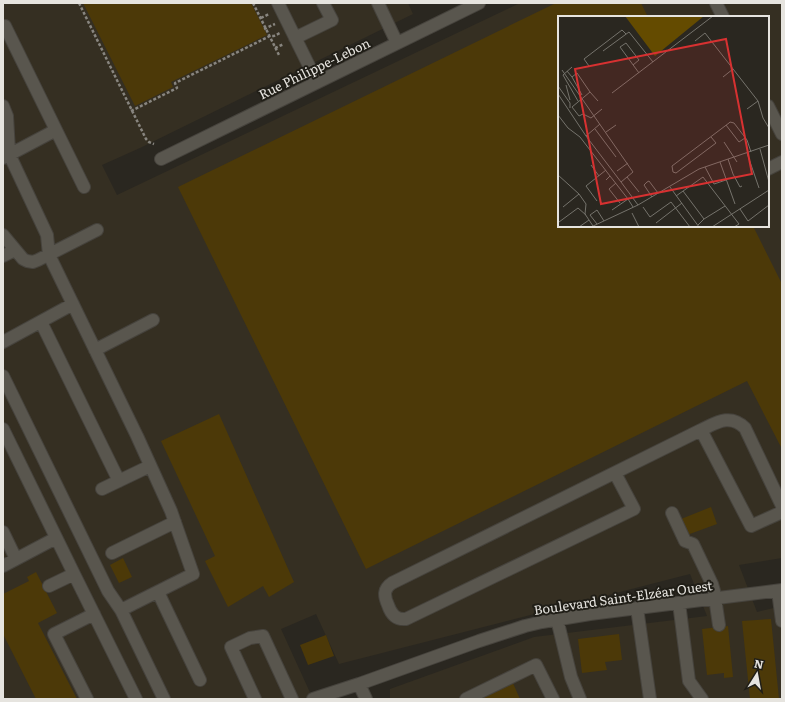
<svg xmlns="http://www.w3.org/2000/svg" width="785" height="702" font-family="Literata,serif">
<rect width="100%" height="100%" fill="#2a2720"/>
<path fill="#352f22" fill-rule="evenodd" d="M3 3H408L413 14 140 148 102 165 117 195 520 3H782V558L739 565 757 612 782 606V699H390V689L534 637 707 616 690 574 339 664 316 614 281 629 313 699H3ZM559 17H768V226H559Z"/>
<path fill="#4c3908" d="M83 3H251L267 35 171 82 173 87 135 106Z
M556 3H641L648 17H559V226H753L782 284V449L747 381 366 569 178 187Z
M219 414 294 582 269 597 263 586 228 607 205 561 215 556 161 441Z
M711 507 717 524 687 535 681 519Z
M123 558 132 577 119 583 110 565Z
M36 572 57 613 38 623 77 699H36L3 634V594L29 581 27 577Z
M771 619 779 699H750L742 621Z
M728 626 733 677 724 678V673L707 675 702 629Z
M619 634 622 660 605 662 607 670 582 673 578 639Z
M326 635 334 656 308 665 300 645Z
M512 681 520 699H473Z"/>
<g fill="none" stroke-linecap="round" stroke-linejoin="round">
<defs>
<path id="minor" d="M278 3 317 82
M378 3 397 43
M716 3 723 17
M3 27 5 26 56 130 3 158
M295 38 332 20 323 3
M3 106 7 116 9 151
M768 106 782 134
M56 130 84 187
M3 141 47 235 49 255 137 436 171 511 193 574 121 610 164 699
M161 159 479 3
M768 169 782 162
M3 235 23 259 27 261 33 262 38 260 97 230
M3 256 15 250
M41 322 119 481
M3 342 73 304
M95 350 153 320
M3 376 108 591 121 610
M3 429 74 574
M701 430 751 526 782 512
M615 473 634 509 406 619C396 620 391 614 388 605 384 596 383 589 392 583L701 430C716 423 730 413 745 428L782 506
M102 489 150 466
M672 513 685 541 693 544 712 584 714 591 719 625
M3 532 16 559
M112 553 175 522
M3 566 56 538
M49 586 74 574 136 699
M778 591 782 621
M158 592 200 680
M679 603 689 681 702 699
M637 608 650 699
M557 619 571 677 580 699
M359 684 366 699
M87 699 54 634 94 614
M255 699 231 647 250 638 263 636 292 699
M313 699 359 684 479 641 525 626 542 622 590 614 782 590
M466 699 536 665 553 699"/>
</defs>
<use href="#minor" stroke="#46433d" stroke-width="14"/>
<path stroke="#88857f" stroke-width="2.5" stroke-dasharray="3 2" stroke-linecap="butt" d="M79 3 146 139 149 142 154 144
M253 3 279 55
M261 18 269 14
M264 29 275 24
M275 48 284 44
M131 111 177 88 175 83 270 36H274L280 33"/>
<use href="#minor" stroke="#59564e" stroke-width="12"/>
</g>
<g text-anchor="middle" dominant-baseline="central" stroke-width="4" stroke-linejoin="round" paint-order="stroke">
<g font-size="13" fill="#e6e4df" stroke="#201e17">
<text transform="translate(314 68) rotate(-26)">Rue Philippe-Lebon</text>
<text transform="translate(623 597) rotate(-8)">Boulevard Saint-Elzéar Ouest</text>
</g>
</g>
<g transform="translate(558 16)">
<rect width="211" height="211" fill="#2a2720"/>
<path d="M67 0H146L97 40Z" fill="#644b00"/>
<path fill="none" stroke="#75736c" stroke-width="1" d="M137 25 147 17 200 85 205 102 211 112M45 35 71 16 95 46M75 49 81 44 68 27 62 31 81 57M31 50 26 43 64 14 68 18M14 51 5 59 20 85M4 54 75 156 63 166 80 189M9 55 14 61 19 57 32 76 14 91 21 100 25 98 33 102 44 93M14 61 24 79M165 61 175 53M8 69 12 84M0 70 12 87V92M32 76 40 85M54 77 155 0M0 78 28 120M189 93 200 85M0 99 10 112 22 121 52 160M42 108 28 120 63 166M168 109 181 126 187 122M37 113 58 141M48 116 58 109M153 121 158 127 118 157 115 156 114 150 171 107 172 106 176 107 189 124 193 136M166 126 179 146M202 133 211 166M189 137 201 172M170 143 175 158 182 171 184 170M162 146 177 188M33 149 41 160M147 151 156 168 168 164M59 155 70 147M0 159 21 178M69 161 81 176M48 164 52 160 70 183M58 167 51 173 62 187M112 171 141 211M125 175 146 203 140 209M118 180 145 161 181 208 176 211M94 181 86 169 89 166 91 165 100 177M39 185 28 170 48 154M5 191 21 178 28 188 27 198 31 204M85 191 92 201 113 186 132 211M182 193 190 205 211 189M54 194 70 183 75 191M74 197 81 211M146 203 167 190M1 206 20 192 28 199M98 207 124 187M39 208 32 199 39 194 46 205M21 211 31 204 35 210M33 211 80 189 141 153 211 129M154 211 211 174"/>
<path fill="#d73131" fill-opacity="0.15" stroke="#d73131" stroke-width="2" d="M168 23 194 158 43 188 17 53Z"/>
<rect width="211" height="211" fill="none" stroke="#e6e4df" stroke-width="2"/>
</g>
<rect width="785" height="702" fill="none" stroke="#e6e4df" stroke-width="8"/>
<g transform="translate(757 674) rotate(11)" stroke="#201e17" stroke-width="3" paint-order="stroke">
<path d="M0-3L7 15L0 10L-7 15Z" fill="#e6e4df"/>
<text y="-6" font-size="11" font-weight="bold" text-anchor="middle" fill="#e6e4df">N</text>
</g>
</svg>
